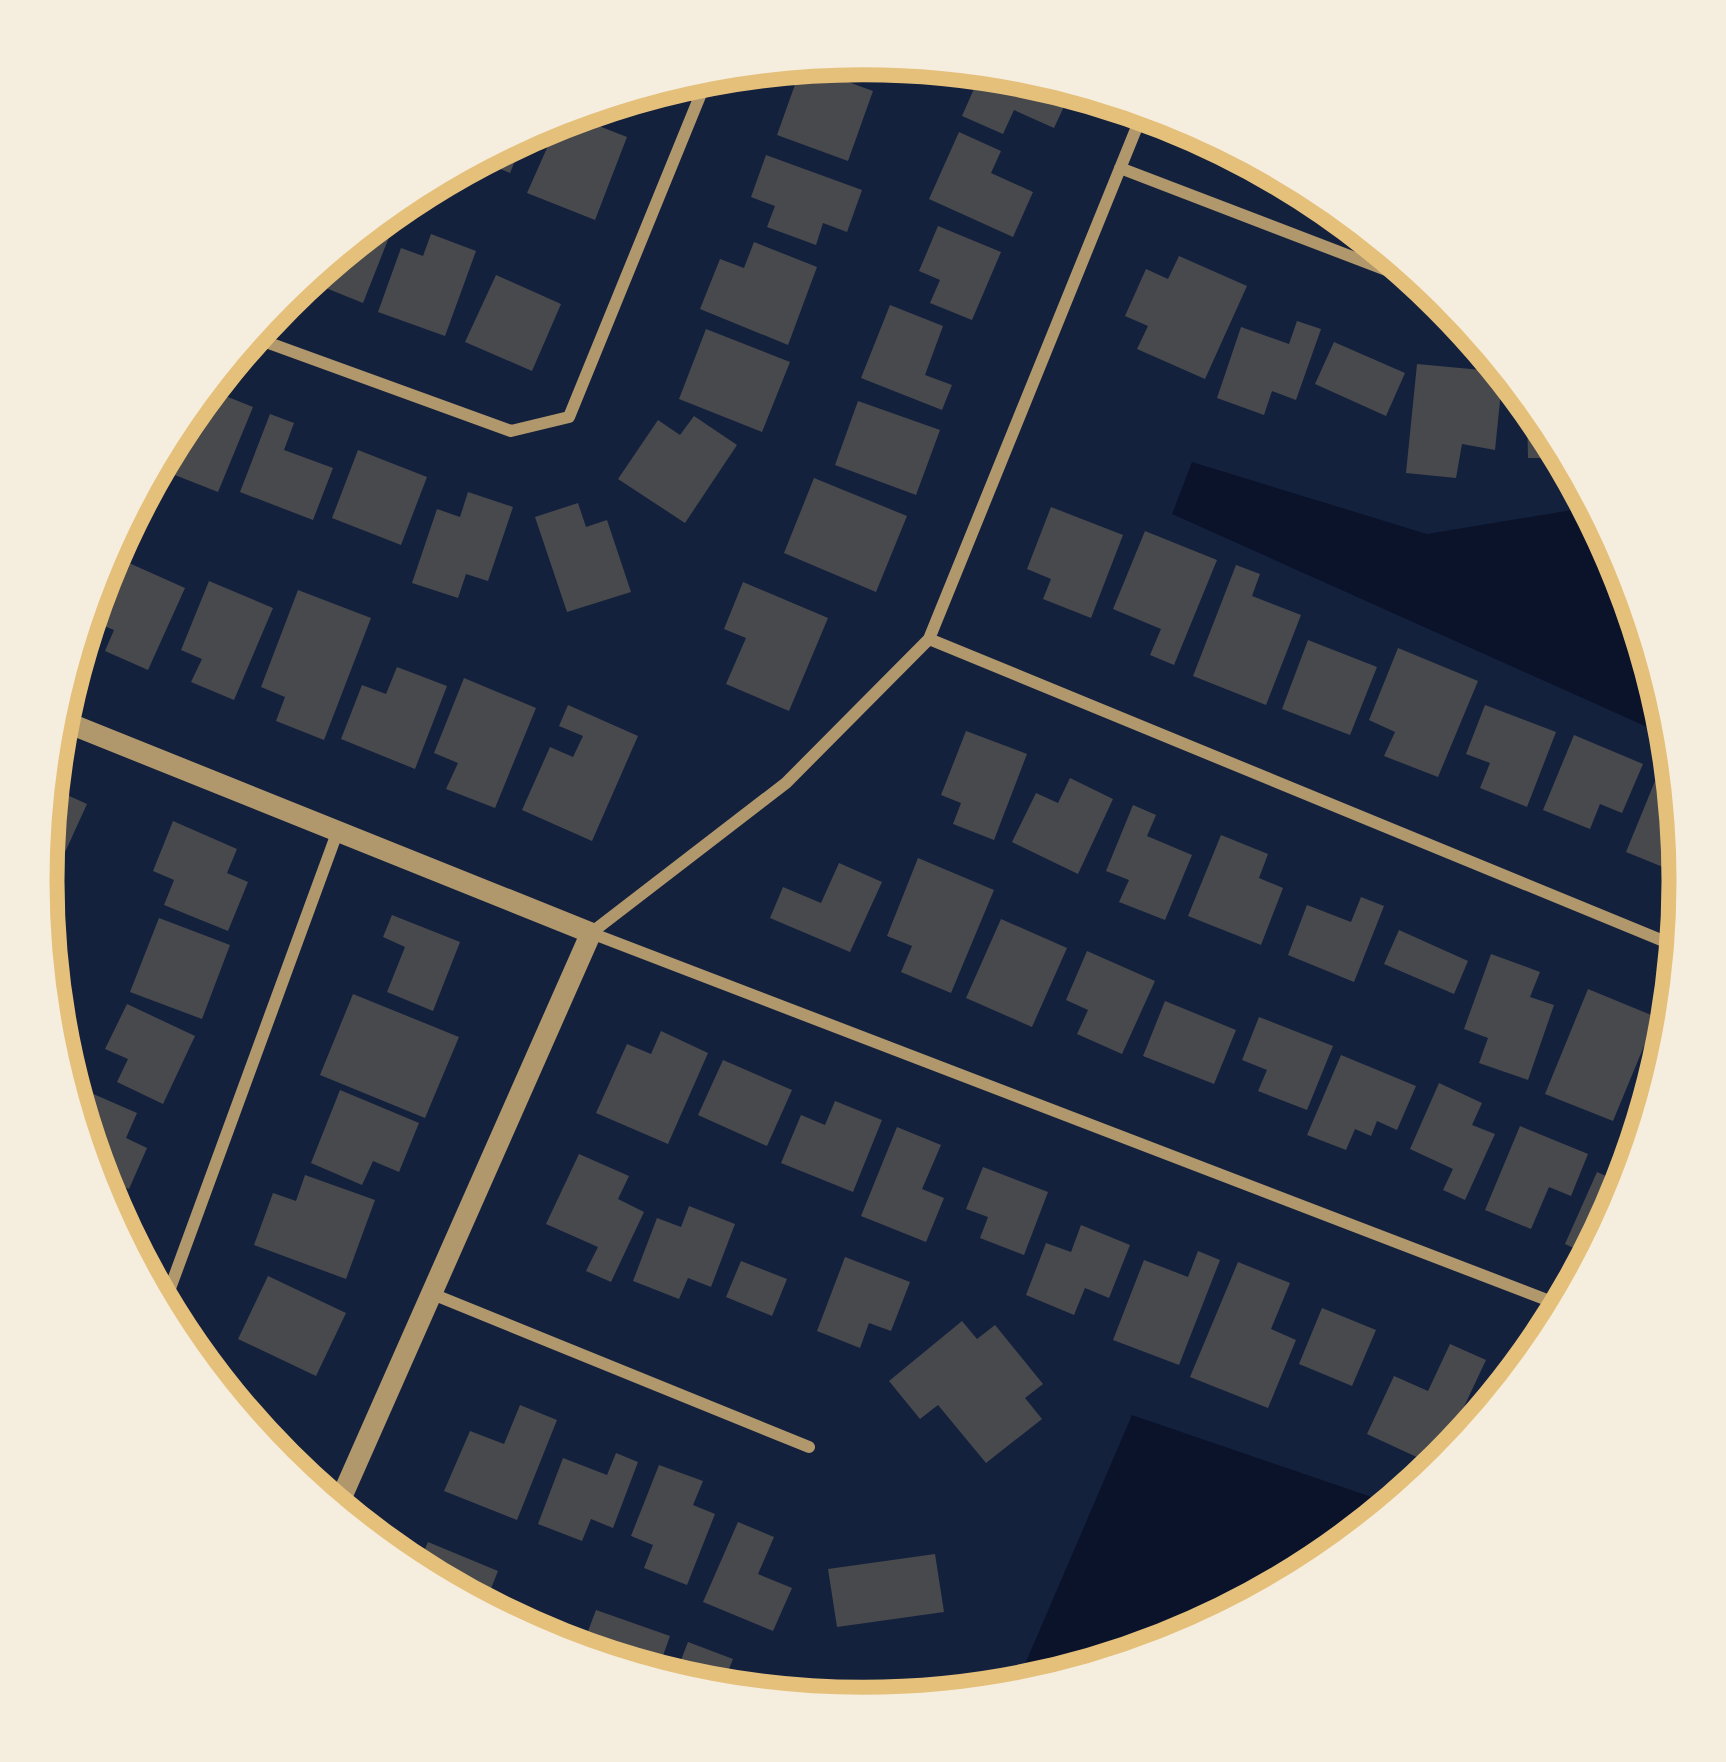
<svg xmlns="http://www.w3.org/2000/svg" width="1726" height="1762" font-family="'Fira Sans',sans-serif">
<rect width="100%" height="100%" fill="#14213d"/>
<path fill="#0b132b" d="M1192 462 1427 534 1596 506 1627 565 1676 740 1172 514Z
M1132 1415 1398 1506 1322 1569 1179 1645 1028 1691 1019 1678Z"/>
<path fill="#48494c" d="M864 54 877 55 870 74 828 58Z
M802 65 873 91 848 161 777 135Z
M984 66 1025 70 1074 85 1054 128 1014 110 1003 134 962 116Z
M563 112 627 137 595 220 527 193Z
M529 126 510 173 472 157 507 138Z
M959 132 1001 151 991 173 1033 192 1013 237 929 199Z
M766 155 862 190 847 232 823 223 816 245 767 227 775 206 751 197Z
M373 219 393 227 363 303 301 278Z
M938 226 1001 252 972 320 930 303 940 280 919 271Z
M431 234 476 251 445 336 378 312 401 248 423 256Z
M754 242 817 267 788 345 700 309 720 259 744 268Z
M1179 256 1247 286 1205 379 1137 349 1148 326 1125 316 1146 269 1168 279Z
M496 275 561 304 532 371 465 342Z
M890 305 943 326 925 375 952 385 942 410 861 378Z
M1297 321 1321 329 1296 400 1272 391 1264 415 1217 398 1241 327 1289 344Z
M706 329 790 362 762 432 679 399Z
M1334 342 1405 373 1386 416 1315 384Z
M1417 364 1503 372 1495 450 1462 444 1456 478 1406 473Z
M208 389 253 407 218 492 152 466 176 421 188 406 199 410Z
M858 401 940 430 916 495 835 465Z
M1540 409 1551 422 1570 458H1528L1527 410Z
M270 414 294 423 284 450 333 468 313 520 240 492Z
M694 416 737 445 685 523 618 479 658 420 680 435Z
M358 450 427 477 401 545 332 518Z
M814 478 907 516 876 592 784 553Z
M468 492 513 507 488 581 466 574 458 598 412 583 437 509 460 517Z
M578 503 586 527 607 520 631 592 567 612 535 517Z
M1051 507 1123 535 1091 618 1043 599 1051 579 1027 569Z
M1145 531 1217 560 1174 665 1150 655 1161 629 1113 609Z
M120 559 185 588 148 670 105 651 114 630 92 621Z
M1236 565 1260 574 1252 596 1301 615 1266 705 1193 676Z
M209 581 273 608 234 700 191 682 202 659 181 650Z
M743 582 828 618 789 711 726 684 746 638 724 629Z
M298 590 371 618 324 740 276 721 285 697 261 687Z
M1308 640 1377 667 1350 735 1282 709Z
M1398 648 1478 681 1438 777 1384 756 1395 732 1369 720Z
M397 667 447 686 415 769 341 739 362 685 386 694Z
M464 678 536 708 495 808 446 789 458 763 434 753Z
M568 705 638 736 592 841 522 810 550 747 573 757 583 736 559 726Z
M1485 705 1556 732 1527 807 1480 788 1490 763 1466 754Z
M966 731 1027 754 994 840 953 824 961 803 941 795Z
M1574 735 1643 764 1622 813 1600 804 1590 829 1543 810Z
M1660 769 1680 777 1690 878 1626 852Z
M1070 778 1113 799 1078 874 1012 842 1036 793 1058 803Z
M45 785 87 804 61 861 39 851Z
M1133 805 1156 815 1147 836 1192 855 1165 920 1119 902 1129 880 1106 871Z
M173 821 237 849 227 873 248 882 228 931 164 905 174 880 153 871Z
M1221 835 1268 854 1259 878 1283 888 1261 945 1188 916Z
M918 858 994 890 951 993 901 972 912 946 887 936Z
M839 863 882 882 850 952 770 918 783 887 821 903Z
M37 872 62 883 41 934 36 880Z
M1361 897 1384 906 1354 982 1288 955 1307 905 1351 922Z
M392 915 460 942 433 1011 387 992 405 947 383 937Z
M159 918 230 945 202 1019 130 992Z
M1001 919 1067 948 1032 1027 966 998Z
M1399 930 1468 961 1454 994 1384 964Z
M1087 951 1155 981 1122 1054 1077 1034 1088 1010 1066 1000Z
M1491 954 1540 972 1530 997 1554 1005 1528 1080 1479 1063 1488 1038 1464 1029Z
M1588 989 1656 1017 1613 1121 1545 1094Z
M353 994 459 1037 425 1118 320 1075Z
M1165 1001 1236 1030 1214 1084 1143 1056Z
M127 1004 195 1036 163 1104 117 1082 128 1059 105 1049Z
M1259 1017 1333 1046 1307 1110 1258 1091 1267 1070 1242 1060Z
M1674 1030V1043L1651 1119 1638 1113Z
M661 1031 708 1053 668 1144 596 1113 627 1044 651 1054Z
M1341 1055 1416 1086 1397 1130 1377 1121 1371 1136 1355 1129 1346 1150 1307 1135Z
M723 1060 792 1090 767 1146 698 1115Z
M1439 1083 1482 1103 1472 1125 1495 1134 1465 1200 1443 1190 1453 1169 1410 1149Z
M75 1086 137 1113 126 1138 147 1148 129 1189 91 1173 69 1099Z
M340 1090 419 1123 399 1172 373 1161 362 1185 311 1163Z
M835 1101 882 1120 853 1192 781 1163 801 1115 825 1125Z
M1520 1126 1588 1154 1571 1196 1549 1187 1531 1229 1485 1210Z
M897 1127 941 1145 922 1189 944 1198 926 1242 861 1216Z
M579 1154 629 1176 618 1199 644 1212 611 1282 586 1271 598 1247 546 1224Z
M1633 1158 1638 1160 1627 1198 1595 1258 1565 1244 1597 1172 1622 1183Z
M983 1167 1048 1192 1024 1255 980 1238 988 1217 966 1209Z
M305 1175 375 1200 346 1279 254 1245 273 1193 296 1201Z
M689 1206 735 1224 711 1287 688 1278 679 1299 633 1281 657 1218 681 1227Z
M1081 1225 1130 1245 1109 1298 1085 1288 1074 1315 1026 1295 1046 1243 1071 1252Z
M1198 1251 1220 1260 1179 1365 1113 1340 1144 1260 1188 1277Z
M845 1257 910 1282 891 1331 869 1323 860 1348 817 1331Z
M741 1261 787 1279 772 1316 726 1297Z
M1238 1262 1290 1283 1271 1329 1296 1340 1268 1408 1190 1377Z
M268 1276 346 1313 316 1376 238 1339Z
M1322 1308 1376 1330 1352 1386 1299 1364Z
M962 1321 977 1339 995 1325 1043 1384 1025 1398 1042 1419 986 1463 938 1405 920 1419 889 1381Z
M1450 1344 1486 1360 1436 1466 1367 1434 1394 1376 1428 1391Z
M1498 1371 1518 1380 1473 1435H1472Z
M244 1390 271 1428 256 1439 226 1402Z
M520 1405 557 1420 517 1520 444 1491 470 1431 504 1444Z
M616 1453 638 1462 613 1528 591 1519 582 1541 538 1524 563 1458 607 1475Z
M659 1465 703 1481 693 1505 715 1514 687 1585 644 1568 653 1545 631 1536Z
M738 1522 774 1537 758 1574 792 1588 773 1631 703 1602Z
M428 1542 498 1571 482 1611 414 1574Z
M935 1554 944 1612 837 1627 828 1569Z
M596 1610 670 1636 655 1678 579 1655Z
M688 1642 733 1659 722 1686 745 1696 672 1683Z"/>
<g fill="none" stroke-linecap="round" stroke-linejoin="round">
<path stroke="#b1986c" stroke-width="12" d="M661 82 699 98
M1120 168 1441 291
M247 335 511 431 569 417 711 69
M929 639 1683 949
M591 933 1568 1308
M591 933 786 783 929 639 1145 107
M430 1293 809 1447
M161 1313 337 833"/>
<path stroke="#b1986c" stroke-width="21" d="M53 717 591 933 335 1512"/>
</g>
<path d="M0 0H1726V1762H0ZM57 881a806 806 0 1 1 1612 0a806 806 0 1 1-1612 0Z" fill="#f5edde" fill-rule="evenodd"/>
<path fill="none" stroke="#e5c07b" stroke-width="15" d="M57 881a806 806 0 1 1 1612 0a806 806 0 1 1-1612 0Z"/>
</svg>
